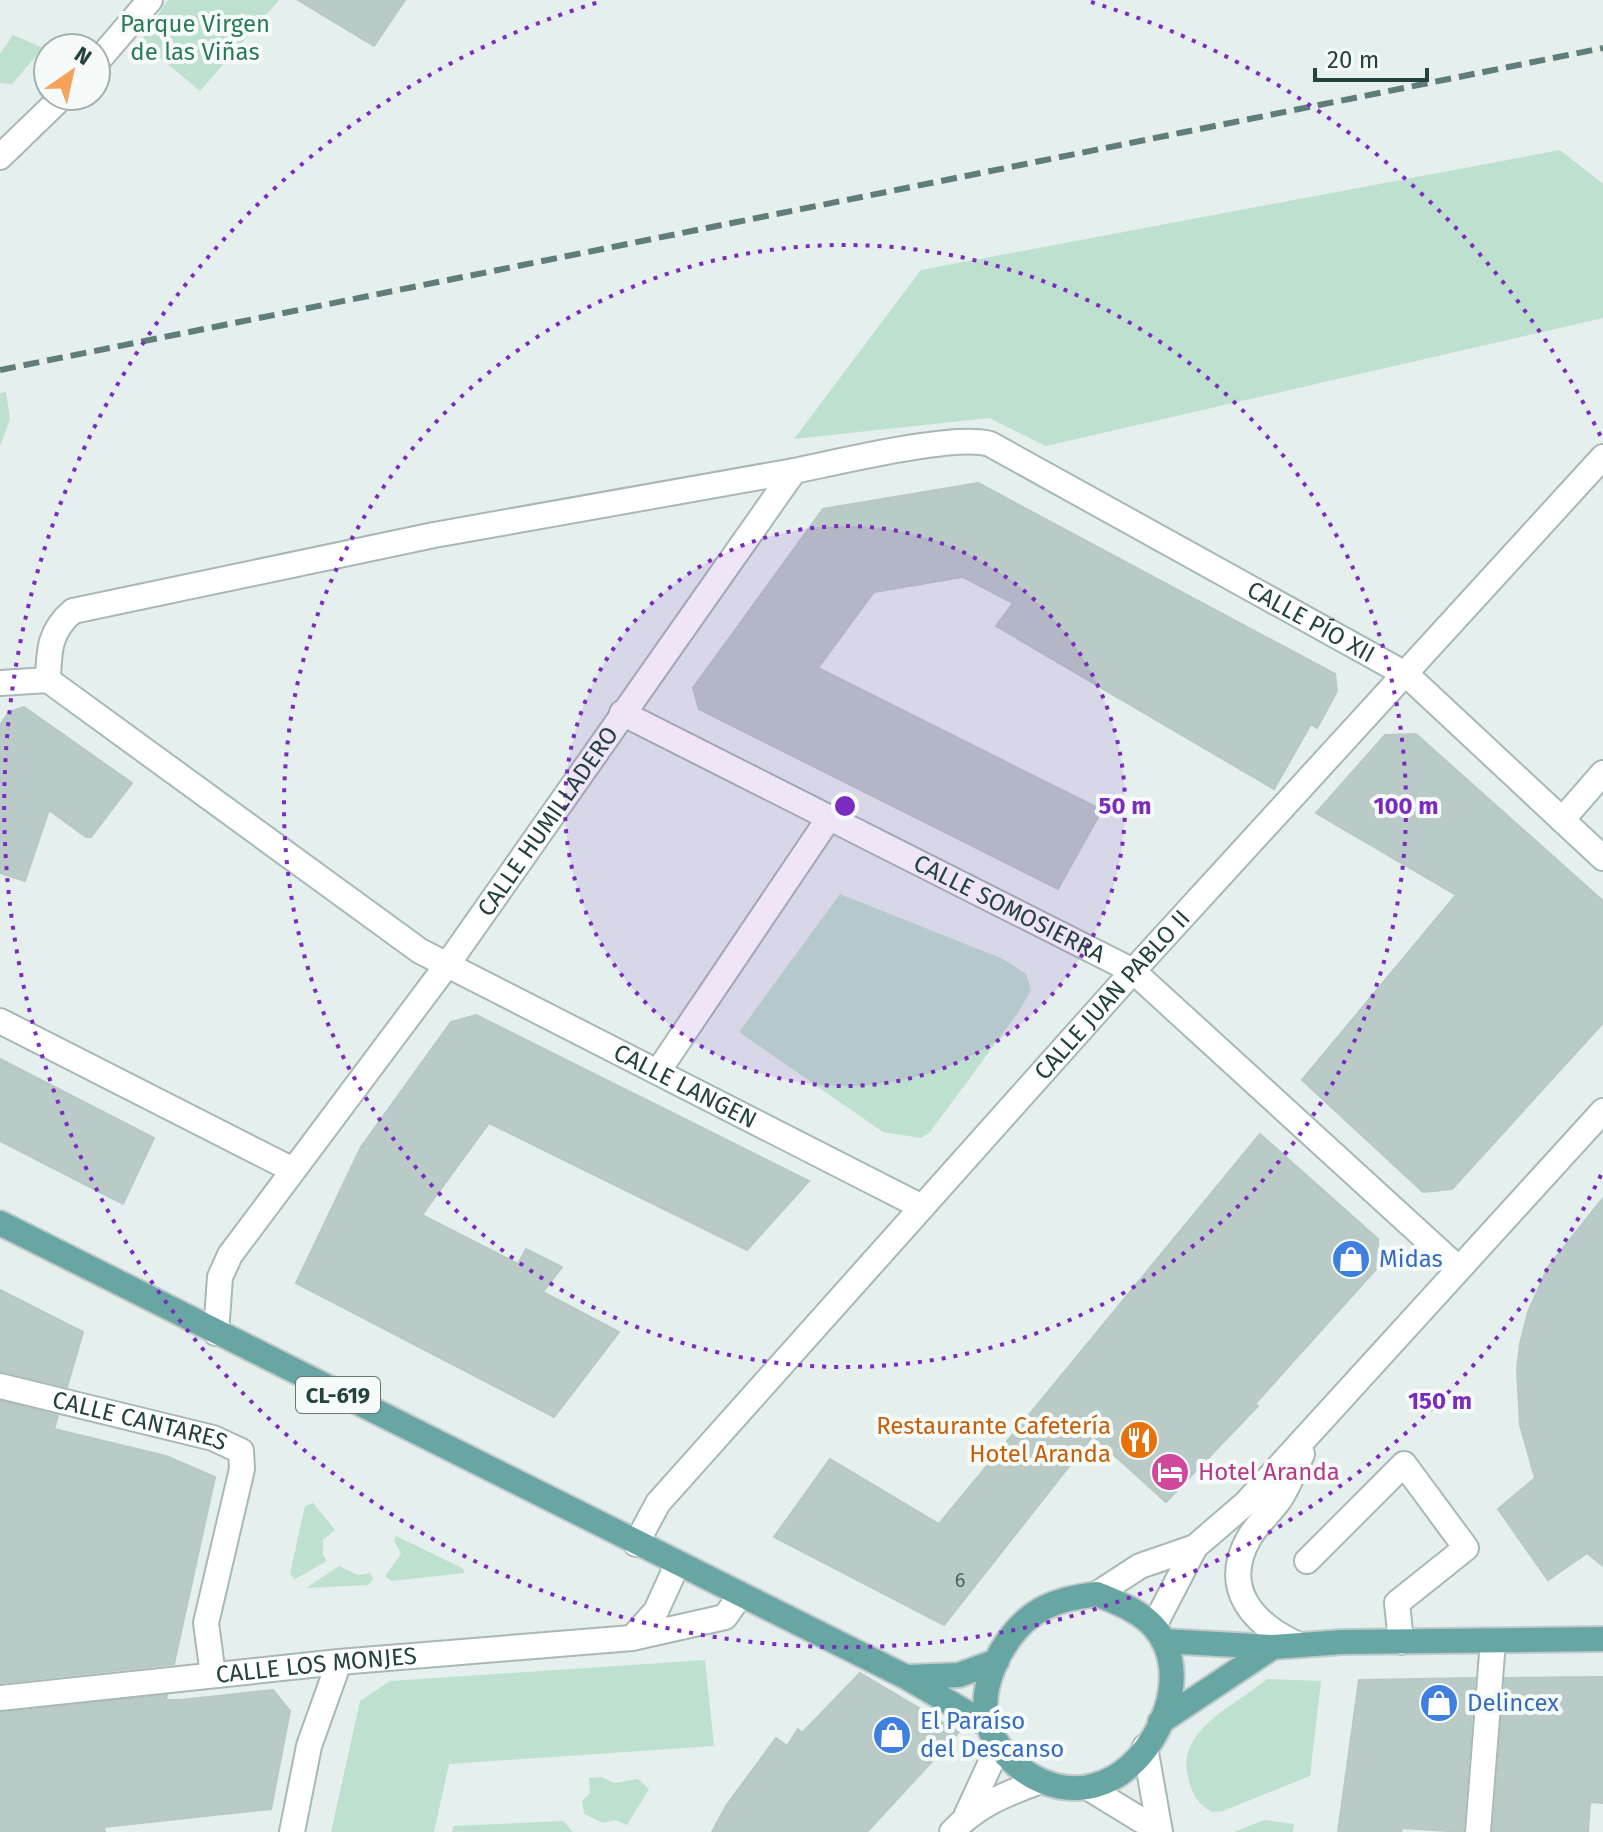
<svg xmlns="http://www.w3.org/2000/svg" width="1603" height="1832" font-family="'Fira Sans',sans-serif">
<rect width="100%" height="100%" fill="#e5efed"/>
<path fill="#bee0ce" d="M168 0H279L200 91 143 43 144 35Z
M13 35 43 48 12 84 0 83V54Z
M1560 150 1603 184V318L1046 446 989 418 794 439 921 270Z
M6 392 10 419 0 446V393Z
M840 894 1003 959 1026 974 1031 990 1020 1010 930 1132 921 1138 883 1132 739 1032Z
M313 1503 335 1530 323 1540V1555L327 1561 295 1579 290 1574 305 1506Z
M396 1536 462 1568 465 1573 391 1581 385 1576 401 1554 394 1540Z
M339 1566 358 1575 370 1573 373 1579 368 1585 306 1588Z
M705 1660 714 1746 449 1764 434 1832H331L360 1701 390 1681Z
M1267 1679 1321 1681 1310 1776 1223 1811 1212 1812C1197 1803 1192 1794 1188 1777 1176 1729 1237 1705 1267 1679Z
M602 1777 614 1783 638 1779 649 1789 627 1825 615 1820 603 1823 584 1814 582 1801 590 1793 589 1778Z
M1264 1820 1294 1824 1293 1832H1234Z
M563 1821 573 1832H452L453 1826Z"/>
<path fill="#bacac6" stroke="#b7c9c5" stroke-width="2" d="M298 0H405L374 46Z
M978 483 1335 674 1337 691 1317 728 1311 724 1274 789 996 626 1013 603 963 577 874 592 818 668 1102 810 1058 889 699 709 693 688 823 509Z
M24 707 132 783 91 837H86L49 810 25 881 0 873V725L9 712Z
M1416 734 1603 901V1023L1452 1189 1423 1192 1302 1080 1456 895 1316 813 1385 735Z
M476 1015 809 1181 747 1250 489 1123 422 1215 518 1264 526 1249 562 1267 543 1292 619 1332 554 1417 296 1283 361 1147 451 1022Z
M0 1059 154 1138 123 1204 0 1141Z
M1260 1134 1378 1239V1267L1255 1404 1258 1406 1166 1502 1093 1436 944 1625 774 1537 830 1459 939 1524Z
M1603 1198V1566L1587 1553 1548 1580 1498 1509 1535 1478 1520 1425 1517 1369 1520 1344 1528 1312 1548 1267Z
M0 1290 83 1332 67 1387 0 1371Z
M0 1401 58 1416 54 1429 166 1456 215 1477 174 1664 0 1683Z
M860 1673 959 1732 867 1832H712L726 1806 776 1738 787 1746 798 1729 802 1733Z
M1603 1677V1803L1590 1802 1588 1832H1493L1505 1678Z
M1475 1678 1463 1832 1402 1828 1401 1832H1338L1359 1680Z
M273 1690 290 1711 271 1809 104 1827 105 1832H0V1713L167 1695 166 1700H181Z"/>
<g fill="none" stroke-linecap="round" stroke-linejoin="round">
<defs>
<g id="minor">
<path d="M96 63 150 0"/>
<path d="M0 157 63 96"/>
<path d="M48 680C49 651 49 631 73 611L434 535 794 471"/>
<path id="s1" d="M0 683 48 680 420 951 922 1207"/>
<path id="s2" d="M622 713 1133 971 1458 1268"/>
<path d="M1562 820 1603 773"/>
<path d="M0 1021 293 1170"/>
<path d="M659 1070 829 818"/>
<path id="s3" d="M216 1333 220 1277 230 1255 447 965 794 471C834 463 956 433 990 444L1407 675 1603 858"/>
<path id="s4" d="M0 1386 213 1438 241 1451 242 1469 206 1623 213 1675"/>
<path id="s5" d="M636 1544 658 1503 1133 971 1603 457"/>
<path d="M1307 1561 1404 1464 1466 1548 1397 1603 1401 1642"/>
<path d="M1097 1594 1140 1566 1195 1547 1246 1503 1603 1111"/>
<path d="M1154 1626 1195 1547"/>
<path d="M632 1638 656 1611 677 1565"/>
<path d="M1299 1645C1254 1625 1220 1589 1249 1538 1257 1524 1270 1513 1280 1499 1289 1485 1295 1469 1302 1454"/>
<path id="s6" d="M0 1698 339 1662 632 1638 725 1617 739 1597"/>
<path d="M1145 1747 1160 1832"/>
<path d="M1087 1787 1159 1831"/>
<path d="M967 1814 998 1747"/>
<path d="M292 1832 309 1746 339 1662"/>
<path d="M952 1832C976 1806 1005 1794 1038 1782"/>
<path d="M1478 1832 1493 1641"/>
</g>
<path id="major" d="M0 1223 906 1677 988 1725
M1097 1594C1116 1602 1140 1611 1154 1627 1194 1672 1160 1752 1113 1778 1066 1804 1012 1776 991 1732 973 1694 1001 1637 1034 1614 1052 1601 1075 1597 1097 1594Z
M1163 1641 1273 1647 1343 1642 1603 1639
M907 1677 959 1675 997 1661
M1160 1722 1273 1647"/>
</defs>
<use href="#minor" stroke="#a7b8b6" stroke-width="28"/>
<use href="#major" stroke="#c1caca" stroke-width="28"/>
<use href="#minor" stroke="#fff" stroke-width="24"/>
<use href="#major" stroke="#68a6a3" stroke-width="24"/>
<path stroke="#5e7d7b" stroke-width="6" stroke-dasharray="16 8" stroke-linecap="butt" d="M0 370 1603 48"/>
</g>
<circle cx="845" cy="806" r="280" fill="#7b2cbf" fill-opacity=".12"/>
<g fill="none" stroke="#7b2cbf" stroke-width="4" stroke-dasharray="4 8">
<circle cx="845" cy="806" r="280"/>
<circle cx="845" cy="806" r="561"/>
<path d="M1601 1175A841 841 0 1 1 599 2M1091 2A841 841 0 0 1 1601 437"/>
</g>
<defs>
<symbol id="shop-disc" viewBox="-11 -11 22 22"><circle r="9.5" fill="#3f7fe0" stroke="#f6fbf9"/><path d="M-5-2.5h2.3a2.7 3.5 0 0 1 5.4 0H5L5.5 6h-11ZM-1.5-2.5h3a1.5 2.3 0 0 0-3 0Z" fill="#fff"/></symbol>
<symbol id="restaurant-disc" viewBox="-11 -11 22 22"><circle r="9.5" fill="#e8710a" stroke="#f6fbf9"/><path d="M-5-6h1v4h1v-4h1v4h1v-4h1v5L-1.5 .5V6h-2V.5L-5-1ZM5-6V6H3V1.5H1.5Q1.5-4 5-6Z" fill="#fff"/></symbol>
<symbol id="hotel-disc" viewBox="-11 -11 22 22"><circle r="9.5" fill="#d1479c" stroke="#f6fbf9"/><path d="M-6-4.5h1.5V1H6V5H4.5V3h-9V5H-6ZM-4 0a1.8 1.8 0 1 1 3.6 0ZM.5 0V-2.5h3Q6-2.5 6 0Z" fill="#fff"/></symbol>
</defs>
<g fill-rule="evenodd">
<use href="#shop-disc" x="1329" y="1237" width="44" height="44"/>
<use href="#restaurant-disc" x="1117" y="1418" width="44" height="44"/>
<use href="#hotel-disc" x="1148" y="1450" width="44" height="44"/>
<use href="#shop-disc" x="1417" y="1681" width="44" height="44"/>
<use href="#shop-disc" x="870" y="1713" width="44" height="44"/>
</g>
<g text-anchor="middle" dominant-baseline="central" stroke-width="8" stroke-linejoin="round" paint-order="stroke">
<g font-size="20" fill="#496462">
<text x="960" y="1580">6</text>
</g>
<rect fill="#f6fbf9" stroke="#627a78" stroke-width="2" x="296" y="1377" width="84" height="36" rx="6"/>
<g font-size="22" font-weight="bold" fill="#234240">
<text x="338" y="1395">CL-619</text>
</g>
<g font-size="24" fill="#2b7b5b" stroke="#f6fbf9">
<text x="195" y="24">Parque Virgen<tspan x="195" dy="28">de las Viñas</tspan></text>
</g>
<g font-size="24" fill="#234240" stroke="#f6fbf9">
<text stroke="none"><textPath href="#s3" startOffset="1612">CALLE PÍO XII</textPath></text>
<text stroke="none"><textPath href="#s3" startOffset="618">CALLE HUMILLADERO</textPath></text>
<text stroke="none"><textPath href="#s2" startOffset="434">CALLE SOMOSIERRA</textPath></text>
<text stroke="none"><textPath href="#s5" startOffset="728">CALLE JUAN PABLO II</textPath></text>
<text stroke="none"><textPath href="#s1" startOffset="806">CALLE LANGEN</textPath></text>
<text stroke="none"><textPath href="#s4" startOffset="144">CALLE CANTARES</textPath></text>
<text stroke="none"><textPath href="#s6" startOffset="318">CALLE LOS MONJES</textPath></text>
</g>
<g font-size="24" fill="#366cbe" stroke="#f6fbf9" text-anchor="start">
<text x="1379" y="1259">Midas</text>
<text x="1467" y="1703">Delincex</text>
<text x="920" y="1721">El Paraíso<tspan x="920" dy="28">del Descanso</tspan></text>
</g>
<g font-size="24" fill="#c56008" stroke="#f6fbf9" text-anchor="end">
<text x="1111" y="1426">Restaurante Cafetería<tspan x="1111" dy="28">Hotel Aranda</tspan></text>
</g>
<g font-size="24" fill="#b23c85" stroke="#f6fbf9" text-anchor="start">
<text x="1198" y="1472">Hotel Aranda</text>
</g>
</g>
<circle cx="845" cy="806" r="12" fill="#7b2cbf" stroke="#f6fbf9" stroke-width="4"/>
<g font-size="24" text-anchor="middle" font-weight="bold" fill="#7b2cbf" stroke="#f6fbf9" stroke-width="8" stroke-linejoin="round" paint-order="stroke">
<text x="1125" y="814">50 m</text>
<text x="1406" y="814">100 m</text>
<text x="1440" y="1409">150 m</text>
</g>
<g transform="translate(72 72) rotate(34)"><circle r="38" fill="#f6fbf9" stroke="#a2b1af" stroke-width="2"/>
<path d="M0-6L14 30L0 20L-14 30Z" fill="#f7a25b"/>
<text y="-12" font-size="22" font-weight="bold" text-anchor="middle" fill="#234240">N</text>
</g>
<path d="M1315 68v12h112v-12" fill="none" stroke="#234240" stroke-width="4"/>
<text x="1327" y="68" font-size="24" fill="#234240" stroke="#f6fbf9" stroke-width="6" paint-order="stroke">20 m</text>
</svg>
